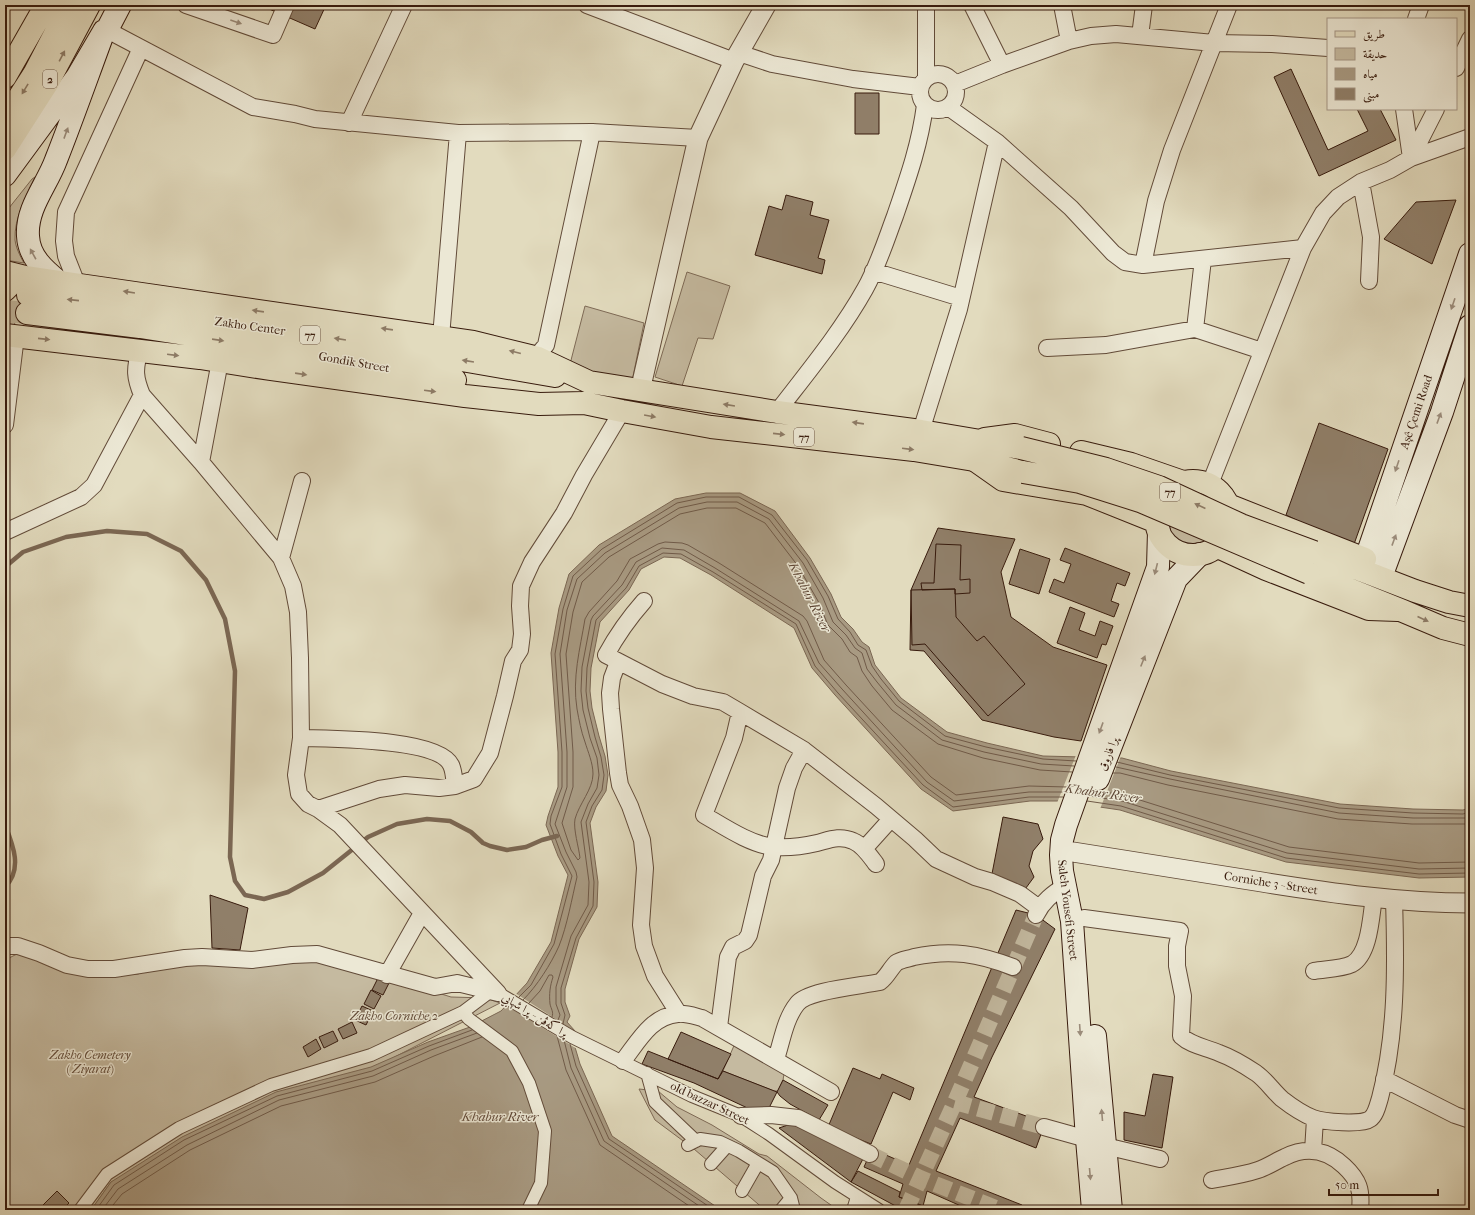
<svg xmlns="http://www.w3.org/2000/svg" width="1475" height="1215" font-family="'IM FELL French Canon',Amiri,serif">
<rect width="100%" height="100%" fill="#e2dbbe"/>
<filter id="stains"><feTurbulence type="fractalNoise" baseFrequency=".005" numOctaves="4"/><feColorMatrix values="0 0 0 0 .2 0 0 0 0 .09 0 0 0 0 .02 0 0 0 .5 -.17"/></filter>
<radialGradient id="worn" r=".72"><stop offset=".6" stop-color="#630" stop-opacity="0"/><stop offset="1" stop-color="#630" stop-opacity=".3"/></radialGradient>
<path fill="#c5baa0" stroke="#7e6a56" d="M35 177C26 196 14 218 15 240 16 248 20 256 24 263L5 260V213L32 179Z
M687 272 730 286 713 339 698 338 682 386 655 377Z
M17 302 14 330C1 319 5 311 17 302Z
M585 306 644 323 631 386 569 368Z
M1195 487C1208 489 1215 494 1222 505L1211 543C1197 549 1185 549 1173 539 1171 537 1167 532 1166 529 1165 522 1167 511 1167 504L1186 488Z
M19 953 89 977 138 974 165 965 327 956 377 974 451 997 486 998 500 1003 377 1066 111 1182 91 1210H5V960Z
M736 1041 785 1068 783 1080 778 1091H774L723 1071Z
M639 1089 658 1091 677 1107 712 1125 759 1154 767 1156 821 1198 838 1210H765L694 1149 655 1120Z"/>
<path fill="#a89a82" stroke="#7b6753" d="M706 493H740L775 511 810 558 831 594 841 617 853 629 862 642 869 647 875 665 901 698 947 732 987 743 1043 756 1122 758 1171 771 1340 804 1413 809 1463 810 1470 808V877L1419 878 1286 862 1120 810 1059 801H1030L953 811 921 789 835 695 812 668 794 628 711 575 680 558 664 557 641 569 629 590 600 622 591 668 590 691 592 708 599 736 605 756 608 775 606 791 596 807 590 823 598 882 597 907 579 939 565 989V1002L570 1016 567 1022 575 1031 572 1037 580 1064 612 1136 721 1210H91L111 1182 182 1137 276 1092 371 1067 428 1042 470 1027 501 1011 527 983 551 942 568 875 558 856 546 825 548 816 558 787V752L551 653 559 608 569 574 599 545 675 499Z"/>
<path fill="#e2dbbe" d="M1076 755 1121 756 1100 809 1057 803Z
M515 993 576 1032 574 1037 577 1049 504 1004Z"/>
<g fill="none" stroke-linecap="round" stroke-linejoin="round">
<path stroke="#705a48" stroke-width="1" d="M1117 762 1170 775 1339 808 1413 813 1463 814 1470 812
M1116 767 1170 779 1339 813 1413 818H1470
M1113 773H1120L1168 785 1338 819 1412 824H1470
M1067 787 1029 786 956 795 931 777 846 685 824 660 807 621 803 616 719 563 688 545 682 543 665 542 658 544 630 559 617 581 589 612 585 619C580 649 572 678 577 709 579 720 581 731 585 742 588 752 593 763 593 774 593 789 579 804 575 819 573 829 579 848 580 858L578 860 571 850 562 823 573 787V752L566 654 573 612 582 582 609 557 680 514 707 508H736L765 523 798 566 818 601 828 625 842 639 850 652 857 657 862 671 872 686 892 710 938 744 983 758 1040 770 1072 772
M1091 790 1124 795 1289 847 1419 863 1470 862
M1089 796 1122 801 1287 853 1419 869 1470 868
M1087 801 1121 806 1286 858 1419 874 1470 873
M519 997 531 985 554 944 572 876 561 854 550 824 551 816 562 787V752L555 654 563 609 573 576 602 549 677 503 706 497H739L772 515 807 560 828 596 838 619 850 632 858 645 866 650 872 666 881 679 899 701 945 736 986 747 1043 759 1076 761
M523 1000C537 986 551 964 559 946 567 926 572 898 577 877L576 872 566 852 555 824 567 787V752L560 654 567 610 577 579 605 553 679 508 707 502H737L769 519 803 563 823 598 833 622 846 635 855 648 862 653 867 669 877 682 896 705 942 740 984 752 1041 764 1074 766
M529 1003 540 991 549 975H552L553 977C550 986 549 994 550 1004 551 1009 554 1012 552 1017
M558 1020 560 1015 556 1004V987L571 936 588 905 589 882 581 822 588 804 597 788 599 775 597 758 590 738 583 710 581 691 582 667 591 620 593 616 622 585 636 562 662 548 684 550 715 568 799 621 819 663 842 689 927 782 954 801 1029 792H1065
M563 1024 565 1015 561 1003V988L576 938 593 906 594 882 586 822 592 806 602 790 604 775 601 757 595 737 588 708 586 691 587 668 596 620 626 588 639 566 663 553 681 554 713 572 796 624 815 666 838 693 923 785 953 807 1029 797H1063
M557 1036 566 1070 600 1145 695 1210
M564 1040 571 1068 604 1141 705 1210
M570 1044 576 1066 609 1139 714 1210
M96 1210 114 1185 184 1140 277 1096 372 1071 429 1046 472 1030
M102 1210 118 1189 187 1145 279 1100 373 1076 431 1050 477 1033
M109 1210 122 1194 190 1150 281 1106 375 1082 434 1056 482 1037"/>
<path stroke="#7b6753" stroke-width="4.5" d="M5 567 23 552 66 537 107 531 147 534 181 551 206 580 225 619 235 671 230 857 235 881 245 895 264 899 288 892 323 873 368 837 397 824 427 819 450 821 471 832 483 843 490 846 507 850 526 847 542 840 557 836
M5 825C13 845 23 869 5 887"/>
</g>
<path fill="#907f69" stroke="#381b0d" d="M260 5H326L315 29Z
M1291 69 1328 150 1368 131 1357 109H1380L1396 140 1319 176 1274 77Z
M855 93H879V134H855Z
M786 195 813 202 810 215 829 220 818 258 825 260 822 274 755 255 769 206 782 210Z
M1456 200 1432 264 1384 239 1416 202Z
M1319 423 1388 449 1353 547 1286 515Z
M938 528 1015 539 1001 572 1011 617 1053 647 1107 665 1081 741 1054 737 982 720 924 651 910 650 911 590Z
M936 544 961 545 960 580 970 579V593L955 594V589L922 590 921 583H934Z
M1065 548 1130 573 1125 586 1117 583 1111 601 1119 604 1114 617 1049 592 1054 579 1064 583 1071 564 1060 560Z
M1020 549 1050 559 1039 594 1009 584Z
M955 589 956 617 977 641 984 636 1025 684 988 716 925 644 912 645 911 590Z
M1070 607 1085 613 1079 630 1095 636 1100 621 1113 626 1106 645 1102 644 1097 658 1057 643Z
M1003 817 1038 824 1043 839 1033 851 1029 866 1034 877 1023 892 991 879Z
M210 895 248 908 240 950 212 948Z
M1016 910 1036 915 1055 929 992 1057 974 1097 1045 1123 1036 1148 960 1118 936 1171 1022 1205 1020 1210H970L927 1191 923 1206 910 1201 899 1197 903 1184 864 1167 872 1149 909 1165Z
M379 976 390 981 383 995 372 990Z
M371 990 381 996 374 1009 364 1004Z
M362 1006 373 1011 366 1025 355 1020Z
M352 1022 357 1033 343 1039 338 1029Z
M333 1031 338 1041 324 1048 319 1037Z
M681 1032 731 1054 718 1079 668 1059Z
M316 1039 321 1049 308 1057 303 1047Z
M648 1051 718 1079 723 1071 777 1092 768 1110 756 1112 694 1083 642 1064Z
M853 1068 880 1079 882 1074 914 1088 910 1100 893 1092 871 1144 828 1127Z
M1153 1074 1173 1077 1162 1148 1124 1140V1112L1145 1116Z
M783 1080 828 1105 819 1120 790 1104 780 1096 777 1092Z
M791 1124 865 1155 851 1182 779 1128Z
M858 1171 900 1192 899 1197 923 1206 921 1210H903L851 1182Z
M57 1191 69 1203 62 1210H38Z"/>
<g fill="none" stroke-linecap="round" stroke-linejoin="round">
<path stroke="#c0b59b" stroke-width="16" stroke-dasharray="16 8" stroke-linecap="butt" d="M955 1102 1044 1127
M870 1154 920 1178 1001 1210
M906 1210 955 1102 1036 915"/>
<path stroke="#c0b59b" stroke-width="22" stroke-dasharray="22 11" stroke-linecap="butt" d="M5 311 27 313"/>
<defs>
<path id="pedestrian" d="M491 991 463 1012 469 1019 512 1051 529 1083 545 1131 541 1183 528 1210
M498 993 572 1037 692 1096 741 1116 769 1134 835 1182 879 1210
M647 1073 655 1102 696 1141
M688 1145 700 1139 720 1142 739 1151 773 1172 791 1198 794 1210
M711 1164 727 1146
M742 1191 758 1163
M80 1210 107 1174 179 1128 271 1085 371 1055 463 1012
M781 1210 791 1198
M853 1210 857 1197"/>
<path id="minor" d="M186 5 273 35 286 5
M587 5 734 61
M972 5 1002 65
M1062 5 1069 41
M1416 19 1421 5
M107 30 253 107 295 114 315 119 458 133 592 132 698 138
M1140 36 1144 5
M739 53 772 64 853 79 920 87
M1456 68 1470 39
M920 92a18 18 0 1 1 36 0a18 18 0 1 1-36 0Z
M926 78V5
M955 84 1002 65 1069 41 1091 36 1116 34 1214 43 1229 5
M948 107 997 142 1071 208 1113 253 1125 262 1143 265 1303 248
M1404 109 1411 158
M349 123 404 5
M1411 158 1436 109
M1361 182 1371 237 1369 281
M1143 265 1156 201 1172 150 1214 43 1272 44 1328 48
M873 271 961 298
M77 284 66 256 64 241 66 212 141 48
M1195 329 1203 259
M441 337 458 133
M1047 348 1106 345 1195 329 1262 351
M140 351C134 369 135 378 142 395L201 462 281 558 293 586 298 612 300 658 301 738 296 775 299 794 308 804 318 809 340 825 498 993
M536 357 546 345 592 132
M777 412C807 373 841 332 865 289 878 266 886 240 895 216 908 178 920 144 925 105
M5 425 16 336
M921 431 959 309 997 142
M201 462 220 361
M1210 484 1303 248 1323 213 1338 197 1361 182 1390 170 1411 158 1470 137
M5 532 81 497 94 485 142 395
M281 558 302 481
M644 601C629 618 617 635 606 655L662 684 693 696 723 702 740 712 804 750 876 806 915 839 936 859 975 877 992 882 1020 894 1039 908
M618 662 612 678 610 693 611 709 618 773 620 785 630 806 642 840 645 868 641 925 644 946 655 976 679 1014
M740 712 734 738 704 815C723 826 751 845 774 847 787 848 804 846 817 843 829 840 840 835 853 841 863 845 870 856 876 864
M301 738C329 739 438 738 451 765 454 771 454 779 455 786
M318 809 379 789 405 785 439 788 455 786 474 779 490 753 505 696 513 661 520 650 522 634 520 606 521 586 532 562 564 513 584 475 622 411
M864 849 891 819
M1036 915C1043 901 1052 894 1065 886
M1084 918 1180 931 1177 946V966L1183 996 1181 1036C1192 1046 1205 1047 1219 1053 1230 1057 1247 1067 1256 1073 1266 1080 1273 1091 1282 1099 1291 1106 1303 1114 1313 1118 1323 1122 1362 1125 1370 1119 1376 1115 1378 1104 1380 1098 1397 1034 1396 964 1394 899
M5 946H18L39 953 67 965 88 969H114L185 958 202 957 252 960 292 955 317 954 435 987 457 983 498 993
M1314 971C1326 969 1341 969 1352 964 1370 954 1371 915 1374 897
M387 975 422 913
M719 1027 728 957 733 947 745 941 749 935 763 876 771 860 787 788 794 768 804 750
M776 1059C782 1041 785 1019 797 1004 807 990 861 986 880 982 887 977 890 969 896 963 900 960 908 959 914 957 951 949 979 954 1013 967
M623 1061C638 1042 651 1016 678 1014 685 1013 694 1016 702 1018L831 1092
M1384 1079 1455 1115 1470 1120
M741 1116 771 1115 798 1118 870 1154
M1044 1127 1087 1139
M1105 1146 1160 1159
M1313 1151 1315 1119
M1212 1180C1228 1177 1243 1175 1258 1170 1267 1167 1276 1161 1285 1157 1307 1146 1327 1150 1344 1166 1359 1180 1362 1190 1360 1210"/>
<path id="tertiary" d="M640 391 698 138 734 61 766 5
M1073 852C1136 862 1199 872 1262 882 1331 893 1400 903 1470 903"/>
<path id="secondary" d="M5 175 77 77 104 31 107 30 120 5
M59 282C44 270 29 257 28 236 26 208 47 185 56 160 73 117 88 74 104 31
M1362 570 1470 254
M1381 577 1442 412 1470 326
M1098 779 1176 579 1200 554
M1095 1036 1111 1210
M1093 1210 1087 1139 1072 921 1062 871 1061 855 1062 840 1066 825 1158 567 1159 531"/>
<path id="primary" d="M985 439 1015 435 1049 444
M1081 452 1131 464 1183 482
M976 461 1003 480 1087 494 1157 522
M1156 518a37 37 0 1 1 74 0a37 37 0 1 1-74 0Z
M1228 505 1365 559
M1216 546 1266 569 1369 609 1398 610"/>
<path id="trunk" d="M5 77 46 5
M5 119 34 74 70 5
M5 149 48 82 89 5
M5 272 25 277 59 282 473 342 538 358 589 382 777 412 921 431 1021 448
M5 290 13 282 25 277
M28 295 121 306 329 337 555 376
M27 313 140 327 275 348 455 380
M5 335 200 358 270 369 465 396 539 404 584 403 622 411 711 427 914 450 974 460 1023 472
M1314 552 1415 591 1449 602 1470 606
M1309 573 1403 611 1443 628 1470 635"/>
</defs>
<use href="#pedestrian" stroke="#624b39" stroke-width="14"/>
<use href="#minor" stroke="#624b39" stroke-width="18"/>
<use href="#tertiary" stroke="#624b39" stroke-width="21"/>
<use href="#secondary" stroke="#381b0d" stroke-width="24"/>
<use href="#primary" stroke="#381b0d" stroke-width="24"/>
<use href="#trunk" stroke="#381b0d" stroke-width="24"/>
<use href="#pedestrian" stroke="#ece8d5" stroke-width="12"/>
<use href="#minor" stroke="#ece8d5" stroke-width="16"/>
<use href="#tertiary" stroke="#ece8d5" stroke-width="19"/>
<use href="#secondary" stroke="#ece8d5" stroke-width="22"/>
<use href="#primary" stroke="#e2dbbe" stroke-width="22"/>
<use href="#trunk" stroke="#e2dbbe" stroke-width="22"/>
<defs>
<path id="trunk-bridge" d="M1021 448 1106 469 1159 487 1241 525 1314 552
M1023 472 1080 482 1140 501 1309 573"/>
</defs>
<use href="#trunk-bridge" stroke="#381b0d" stroke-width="24" stroke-linecap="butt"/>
<use href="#trunk-bridge" stroke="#e2dbbe" stroke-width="22"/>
</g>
<defs><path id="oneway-solid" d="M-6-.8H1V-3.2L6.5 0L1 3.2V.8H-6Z"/></defs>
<g fill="#9b8c7b">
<use href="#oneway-solid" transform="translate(236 22) rotate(19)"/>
<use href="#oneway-solid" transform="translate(66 133) rotate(-70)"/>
<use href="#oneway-solid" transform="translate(33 254) rotate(-119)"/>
<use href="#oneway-solid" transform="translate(1453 304) rotate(109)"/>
<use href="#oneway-solid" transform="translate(1439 418) rotate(-70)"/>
<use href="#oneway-solid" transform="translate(1397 466) rotate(109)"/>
<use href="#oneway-solid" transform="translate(1394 540) rotate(-70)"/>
<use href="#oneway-solid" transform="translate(1156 569) rotate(104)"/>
<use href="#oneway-solid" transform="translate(1143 661) rotate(-68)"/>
<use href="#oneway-solid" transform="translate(1101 728) rotate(110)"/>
<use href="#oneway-solid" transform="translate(1080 1030) rotate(86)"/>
<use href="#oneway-solid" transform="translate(1102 1115) rotate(-95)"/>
<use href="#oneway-solid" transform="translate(1090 1174) rotate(85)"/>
</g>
<g fill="#8d7b66">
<use href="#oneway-solid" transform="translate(62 56) rotate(-62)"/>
<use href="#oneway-solid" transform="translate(25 89) rotate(121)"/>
<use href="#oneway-solid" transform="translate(129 292) rotate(-171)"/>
<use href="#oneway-solid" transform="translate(73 300) rotate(-174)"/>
<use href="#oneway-solid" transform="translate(258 311) rotate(-172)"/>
<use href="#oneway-solid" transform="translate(387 329) rotate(-172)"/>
<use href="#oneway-solid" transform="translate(44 339) rotate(6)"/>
<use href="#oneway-solid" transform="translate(340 339) rotate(-171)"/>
<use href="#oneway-solid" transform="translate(218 340) rotate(8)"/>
<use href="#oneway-solid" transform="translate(515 352) rotate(-166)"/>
<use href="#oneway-solid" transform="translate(173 355) rotate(7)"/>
<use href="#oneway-solid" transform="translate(468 361) rotate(-171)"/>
<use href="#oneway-solid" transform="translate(301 374) rotate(8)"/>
<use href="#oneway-solid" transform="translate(430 391) rotate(7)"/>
<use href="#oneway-solid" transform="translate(729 405) rotate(-171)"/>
<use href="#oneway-solid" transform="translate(650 416) rotate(10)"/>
<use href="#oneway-solid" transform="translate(858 423) rotate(-172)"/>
<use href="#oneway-solid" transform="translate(779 434) rotate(6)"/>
<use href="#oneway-solid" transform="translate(908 449) rotate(7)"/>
<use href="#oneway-solid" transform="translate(1200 506) rotate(-155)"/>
<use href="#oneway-solid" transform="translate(1423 619) rotate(24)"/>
</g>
<g text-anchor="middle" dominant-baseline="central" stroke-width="3" stroke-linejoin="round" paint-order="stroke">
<g fill="#ece8d5" stroke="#6e5849" stroke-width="1">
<rect x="43" y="70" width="14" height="18" rx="3"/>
<rect x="300" y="326" width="20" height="18" rx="3"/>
<rect x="794" y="428" width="20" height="18" rx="3"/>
<rect x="1160" y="483" width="20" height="18" rx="3"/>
</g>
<g font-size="11" font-weight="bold" fill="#381b0d">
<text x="50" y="79">2</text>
<text x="310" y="335">77</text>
<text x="804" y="437">77</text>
<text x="1170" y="492">77</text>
</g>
<g font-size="12" fill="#381b0d" stroke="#ece8d5">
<text transform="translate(250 326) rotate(8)">Zakho Center</text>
<text transform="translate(354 362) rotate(10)">Gondik Street</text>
<text transform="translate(1416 412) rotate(-71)">Aşê Çemi Road</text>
<text transform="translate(1108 754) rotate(-69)">پرا فاروق</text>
<text transform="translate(1271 883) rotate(9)">Corniche 3 - Street</text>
<text transform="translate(1068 910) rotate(83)">Saleh Yousefi Street</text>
<text transform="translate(535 1015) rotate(31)">پرا كه‌ڤن - پرا شهابي</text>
<text transform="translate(710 1103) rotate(25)">old bazzar Street</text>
</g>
<g font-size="12" font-style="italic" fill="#624b39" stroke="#ece8d5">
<text x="394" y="1016">Zakho Corniche 2</text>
<text x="90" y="1055">Zakho Cemetery<tspan x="90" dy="14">( Ziyarat)</tspan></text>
</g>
<g font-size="13" font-style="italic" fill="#5f4736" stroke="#ece8d5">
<text transform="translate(810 597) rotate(63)">Khabur River</text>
<text transform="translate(1103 793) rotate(8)">Khabur River</text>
<text x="500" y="1116">Khabur River</text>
</g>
</g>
<rect width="1475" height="1215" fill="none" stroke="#e2dbbe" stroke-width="20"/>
<rect x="6" y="6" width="1463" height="1203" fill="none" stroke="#381b0d" stroke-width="2"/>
<rect x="10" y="10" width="1455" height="1195" fill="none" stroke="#381b0d"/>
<rect x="1327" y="18" width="130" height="92" fill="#ece8d5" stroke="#a49685"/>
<rect x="1335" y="31" width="20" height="6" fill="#e2dbbe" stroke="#a49685"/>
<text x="1363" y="38" font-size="12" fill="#381b0d">طريق</text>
<rect x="1335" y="48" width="20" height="12" fill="#c5baa0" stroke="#a49685"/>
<text x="1363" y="58" font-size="12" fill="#381b0d">حديقة</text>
<rect x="1335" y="68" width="20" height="12" fill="#a89a82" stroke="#a49685"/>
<text x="1363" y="78" font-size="12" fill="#381b0d">مياه</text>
<rect x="1335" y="88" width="20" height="12" fill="#907f69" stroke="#a49685"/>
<text x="1363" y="98" font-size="12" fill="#381b0d">مبنى</text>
<path d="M1329 1189v6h109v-6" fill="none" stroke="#381b0d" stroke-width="2"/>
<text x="1335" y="1189" font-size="12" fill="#381b0d" stroke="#ece8d5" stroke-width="3" paint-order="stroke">50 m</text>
<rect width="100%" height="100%" filter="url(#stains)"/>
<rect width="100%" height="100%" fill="url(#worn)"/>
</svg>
